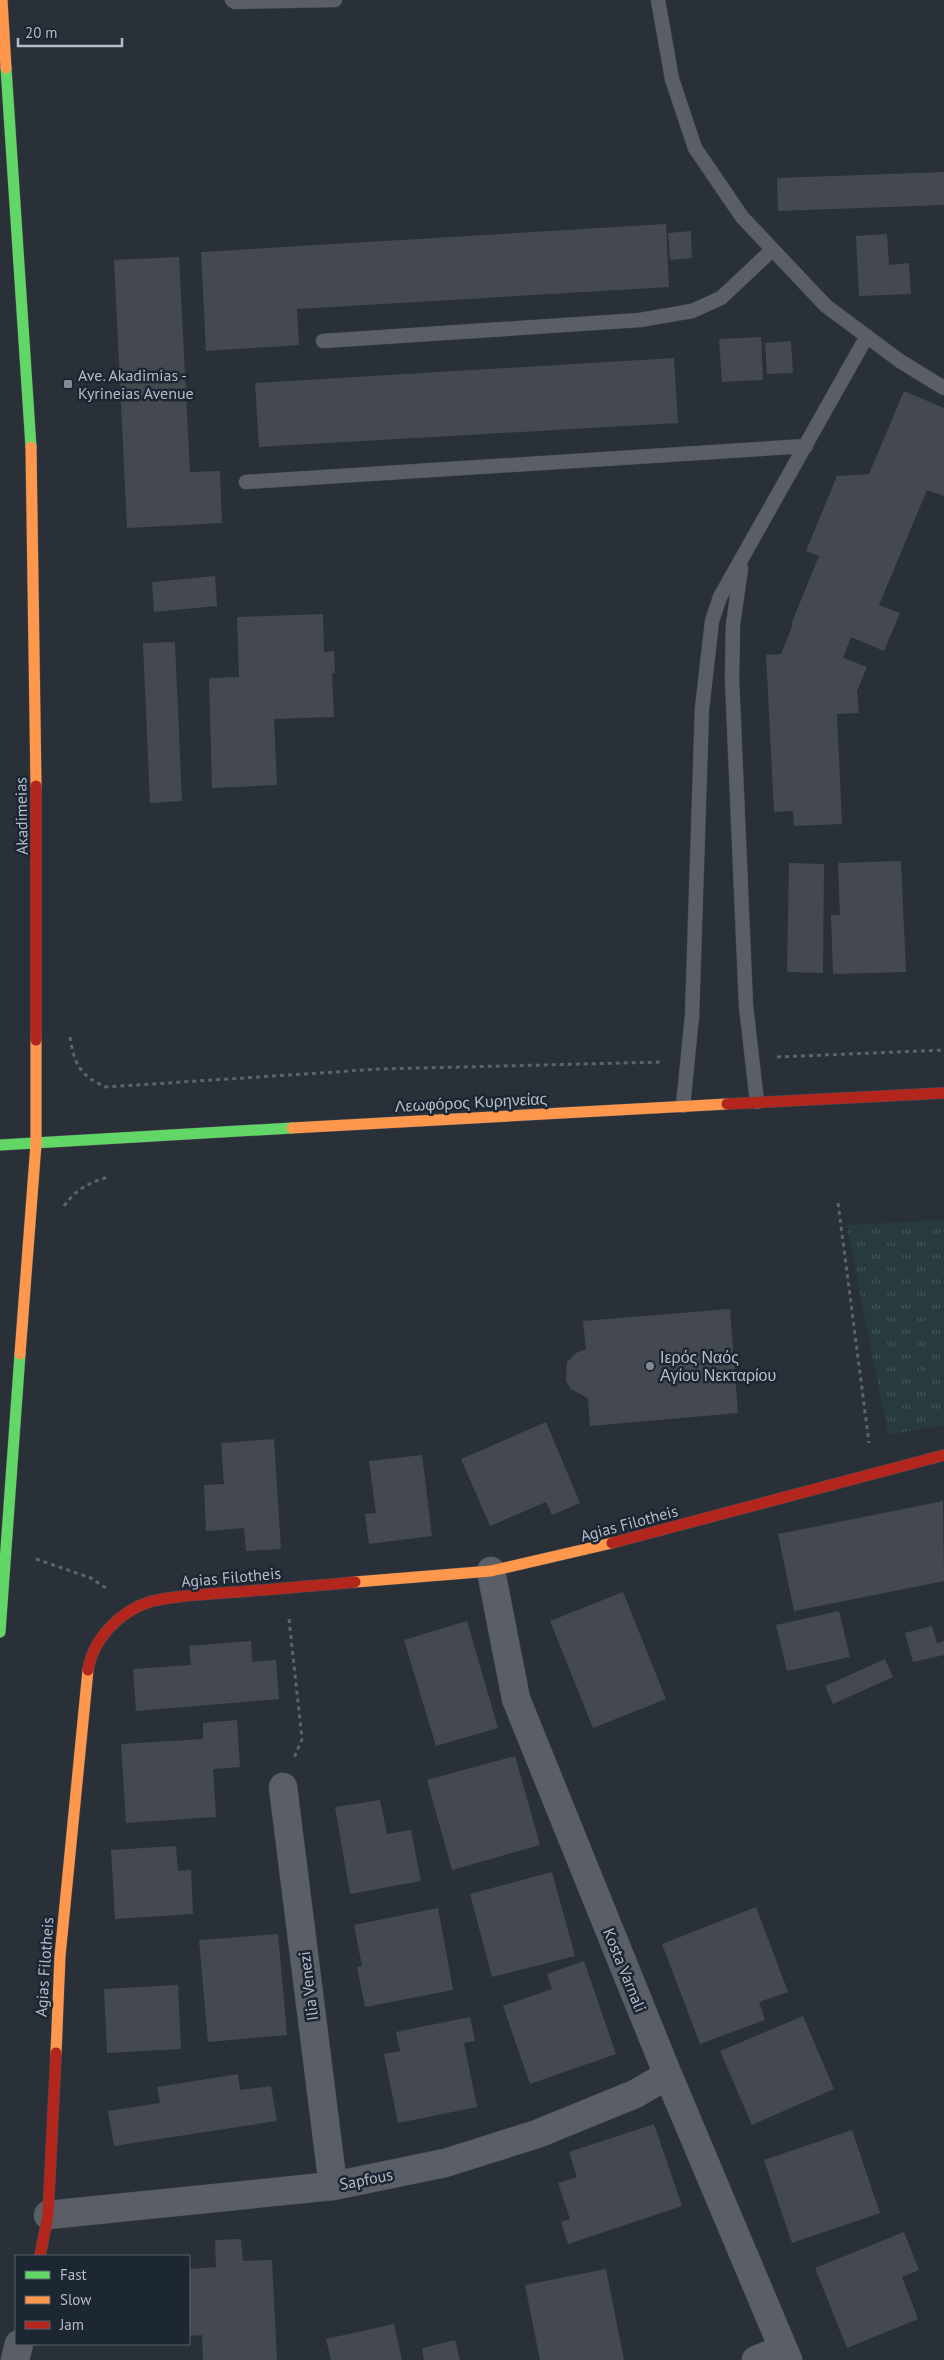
<svg xmlns="http://www.w3.org/2000/svg" width="944" height="2360" font-family="'PT Sans',sans-serif">
<defs>
<pattern id="park-tufts" width="24" height="20" patternUnits="userSpaceOnUse" patternTransform="scale(1.25)"><rect width="24" height="20" fill="#273a3e"/><path d="M3 7l-1-3M5 7V3M7 7l1-3M15 17l-1-3M17 17v-4M19 17l1-3" fill="none" stroke="#445559"/></pattern>
</defs>
<rect width="100%" height="100%" fill="#2a3038"/>
<path fill="url(#park-tufts)" d="M944 1220V1425L888 1435 847 1225Z"/>
<path fill="#444950" d="M944 172V205L778 211 777 178Z
M666 224 669 287 297 309 299 345 206 351 201 252Z
M691 231 692 258 670 260 668 233Z
M887 234 889 265 909 263 911 294 859 296 856 236Z
M179 257 190 472 220 471 222 523 127 528 114 260Z
M761 337 763 380 722 382 719 339Z
M791 341 793 373 767 374 765 343Z
M674 358 678 423 259 447 255 383Z
M904 391 944 408V496L927 490 879 605 900 613 884 651 851 637 843 658 867 667 857 691 859 713 837 714 842 824 794 826 793 811 774 812 766 655 781 654 792 627V622L819 556 806 551 837 476 869 474Z
M215 576 217 606 154 612 152 582Z
M323 614 324 652 334 651 335 673H332L334 717 274 719 277 785 212 788 209 678 239 677 237 617Z
M175 642 182 801 150 803 143 643Z
M901 861 906 972 833 974 831 915H840L838 863Z
M789 863 824 864 823 973 787 972Z
M730 1309 738 1413 590 1426 588 1398 571 1389 566 1381 567 1362 576 1353 586 1349 583 1321Z
M546 1422 580 1503 552 1515 546 1502 490 1526 461 1459Z
M274 1439 281 1549 246 1551 244 1528 206 1531 204 1485 224 1484 221 1443Z
M422 1455 432 1536 369 1544 365 1514 376 1513 369 1461Z
M943 1501 944 1581 794 1611 778 1534Z
M623 1592 666 1699 593 1728 550 1621Z
M839 1611 850 1657 787 1671 776 1625Z
M467 1621 498 1728 436 1746 404 1640Z
M932 1626 937 1643 944 1641V1655L913 1662 905 1633Z
M251 1641 252 1662 276 1660 279 1699 136 1711 133 1669 191 1665 189 1646Z
M885 1659 893 1677 833 1704 825 1686Z
M237 1720 240 1767 213 1769 216 1817 126 1823 121 1744 203 1739V1723Z
M515 1756 540 1845 452 1870 427 1780Z
M380 1800 387 1834 411 1830 421 1881 350 1894 335 1807Z
M176 1846 178 1871 191 1870 193 1914 115 1919 111 1850Z
M552 1872 575 1956 492 1977 470 1894Z
M756 1907 788 1992 759 2002 765 2020 700 2044 662 1944Z
M438 1908 453 1990 365 2007 357 1967 362 1966 354 1925Z
M278 1934 287 2035 208 2042 199 1940Z
M584 1961 616 2054 530 2084 503 2006 552 1989 547 1974Z
M178 1985 181 2049 107 2053 104 1989Z
M803 2016 834 2089 752 2125 720 2051Z
M470 2017 475 2041 464 2043 477 2107 398 2123 384 2054 400 2051 396 2032Z
M238 2074 240 2090 271 2086 277 2121 114 2146 108 2111 160 2103 157 2087Z
M654 2124 682 2206 568 2244 561 2222 570 2219 558 2183 577 2177 569 2152Z
M852 2130 880 2213 792 2243 764 2160Z
M904 2232 919 2270 902 2277 918 2319 847 2348 815 2268Z
M241 2239 243 2261 272 2260 277 2360H203L202 2335 189 2336V2269L216 2267 215 2240Z
M606 2269 624 2360H540L525 2285Z
M394 2324 402 2360H331L326 2339Z
M455 2340 460 2360H424L422 2348Z"/>
<g fill="none" stroke-linecap="round" stroke-linejoin="round">
<defs>
<path id="lane" d="M232 0 235 2 335 0
M658 0 672 79 695 148 742 217 826 306 900 361 944 388
M323 341 640 320 692 311 721 298 772 250
M246 482 806 446
M741 568 733 625 732 679 746 1006 757 1102
M683 1106 692 1016 702 709 712 621 720 597 867 336"/>
<path id="street" d="M491 1571 516 1699 668 2075 788 2360
M283 1787 333 2186
M48 2215 333 2186 445 2163 537 2134 635 2094 668 2075
M15 2360 19 2344
M756 2360 783 2349"/>
<path id="fast" d="M6 68 31 447
M0 1145 292 1128
M0 1632 20 1354"/>
<path id="slow" d="M2 0 6 68
M31 447 36 786
M292 1128 727 1104
M20 1354 36 1144V1040
M355 1582 491 1571 612 1543
M56 2053 60 1956 88 1670"/>
<path id="jam" d="M36 786V1040
M727 1104 944 1093
M612 1543 944 1455
M88 1670C93 1639 119 1612 149 1602 169 1596 199 1595 221 1593 266 1590 310 1586 355 1582
M40 2256 48 2215 56 2053"/>
</defs>
<use href="#lane" stroke="#484c53" stroke-width="15"/>
<use href="#street" stroke="#484c53" stroke-width="29"/>
<use href="#fast" stroke="#484c53" stroke-width="12"/>
<use href="#slow" stroke="#484c53" stroke-width="12"/>
<use href="#jam" stroke="#484c53" stroke-width="12"/>
<path stroke="#5d636a" stroke-width="3" stroke-dasharray="4 4" stroke-linecap="butt" d="M70 1037C74 1064 80 1076 106 1087L380 1069 663 1062
M777 1057 944 1050
M838 1203 869 1443
M64 1206C76 1189 90 1182 109 1177
M36 1559 91 1578 106 1588
M289 1619 302 1739 294 1758"/>
<use href="#lane" stroke="#5a5e66" stroke-width="14"/>
<use href="#street" stroke="#5a5e66" stroke-width="28"/>
<use href="#fast" stroke="#63d668" stroke-width="11"/>
<use href="#slow" stroke="#ff974d" stroke-width="11"/>
<use href="#jam" stroke="#b3261e" stroke-width="11"/>
</g>
<g fill="#848b96" stroke="#1d2633" stroke-width="2">
<rect x="63" y="379" width="10" height="10" rx="2.5"/>
<circle cx="650" cy="1366" r="5"/>
</g>
<g text-anchor="middle" dominant-baseline="central" stroke-width="5" stroke-linejoin="round" paint-order="stroke">
<g font-size="16" fill="#b4bcc9" stroke="#1d2633" text-anchor="start">
<text x="78" y="375">Ave. Akadimias -<tspan x="78" dy="18">Kyrineias Avenue</tspan></text>
<text x="660" y="1357">Ιερός Ναός<tspan x="660" dy="18">Αγίου Νεκταρίου</tspan></text>
</g>
<g font-size="16" fill="#b4bcc9" stroke="#1d2633">
<text transform="translate(21 816) rotate(-91)">Akadimeias</text>
<text transform="translate(471 1102) rotate(-3)">Λεωφόρος Κυρηνείας</text>
<text transform="translate(629 1523) rotate(-15)">Agias Filotheis</text>
<text transform="translate(231 1577) rotate(-5)">Agias Filotheis</text>
<text transform="translate(44 1967) rotate(-86)">Agias Filotheis</text>
<text transform="translate(625 1970) rotate(68)">Kosta Varnali</text>
<text transform="translate(308 1986) rotate(-97)">Ilia Venezi</text>
<text transform="translate(366 2179) rotate(-11)">Sapfous</text>
</g>
</g>
<rect x="15" y="2255" width="175" height="90" fill="#1d2633" stroke="#59626f"/>
<rect x="25" y="2271" width="25" height="8" fill="#63d668" stroke="#59626f"/>
<text x="60" y="2280" font-size="15" fill="#b4bcc9">Fast</text>
<rect x="25" y="2296" width="25" height="8" fill="#ff974d" stroke="#59626f"/>
<text x="60" y="2305" font-size="15" fill="#b4bcc9">Slow</text>
<rect x="25" y="2321" width="25" height="8" fill="#b3261e" stroke="#59626f"/>
<text x="60" y="2330" font-size="15" fill="#b4bcc9">Jam</text>
<path d="M18 38v8h104v-8" fill="none" stroke="#b4bcc9" stroke-width="2.5"/>
<text x="25" y="38" font-size="15" fill="#b4bcc9" stroke="#1d2633" stroke-width="4" paint-order="stroke">20 m</text>
</svg>
